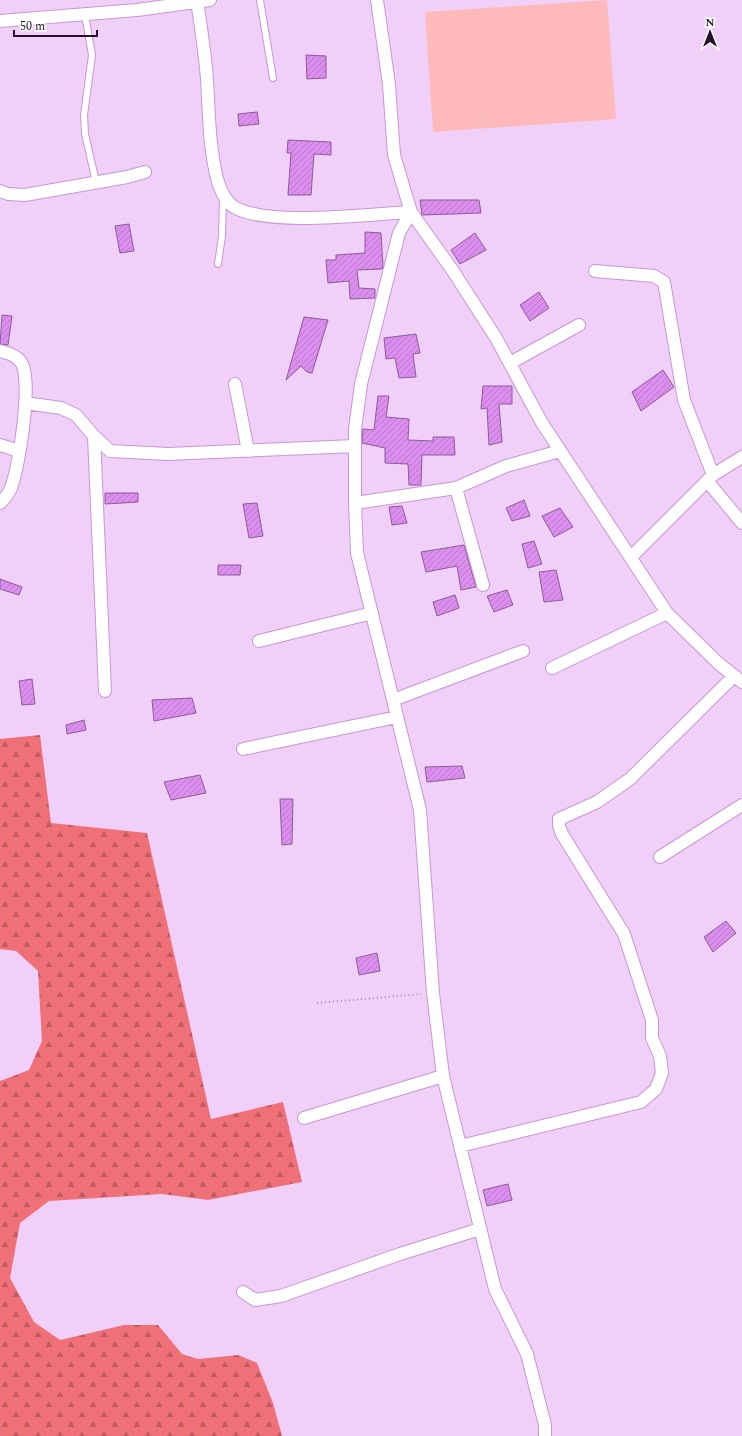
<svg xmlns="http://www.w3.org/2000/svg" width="742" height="1436" font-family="Spectral,serif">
<defs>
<pattern id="forest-firs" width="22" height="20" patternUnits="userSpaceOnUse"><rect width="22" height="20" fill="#ef7177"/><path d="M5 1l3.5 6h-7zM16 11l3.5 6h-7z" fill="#c15b62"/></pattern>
<pattern id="building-hatch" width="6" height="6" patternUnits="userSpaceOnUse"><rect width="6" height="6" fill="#db8eee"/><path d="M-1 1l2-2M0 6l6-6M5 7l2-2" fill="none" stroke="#bc79cc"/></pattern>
</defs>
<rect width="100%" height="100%" fill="#f0d0f8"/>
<path fill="url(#forest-firs)" d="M40 735 51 823 147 833 211 1119 283 1102 302 1182 208 1200 162 1194 49 1201 20 1223 10 1278 34 1322 60 1340 124 1325H158L182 1354 198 1359 238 1355 257 1363 273 1403 282 1436H0V1081L29 1070 42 1041 38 971 16 951 0 949V739Z"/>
<path fill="#febaba" d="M607 0 616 119 433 132 425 12Z"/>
<path fill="url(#building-hatch)" stroke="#8c5b98" d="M306 55 326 56V78L307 79Z
M257 112 259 124 239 126 238 114Z
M288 140 331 142V155L314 154 311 195H288L291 153H287Z
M420 200H479L481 213 422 215Z
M129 224 134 251 120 253 115 226Z
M365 232 381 233 383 266 382 269 357 270 359 288 375 289V298L350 299 349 281 328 283 326 260H336V255L365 253Z
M475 233 486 250 460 264 451 250Z
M539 292 549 308 530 321 520 305Z
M2 315 12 316 8 345 0 344Z
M304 317 328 320 312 373 307 372 301 366 286 380Z
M416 334 420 353 413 354 416 377 399 378 395 358 386 359 384 338Z
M663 370 674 387 641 411 632 392Z
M483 386H512V404H499L502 442 489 445 487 408 481 409Z
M378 396H389L386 417 409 419 408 440 433 441V437H454L455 455H422L421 485H409L408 464 385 463V448L362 443 363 429 374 430Z
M105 493H138V502L105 504Z
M524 500 530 516 512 521 506 508Z
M257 503 263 536 249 538 243 504Z
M402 506 407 523 392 525 389 507Z
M560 508 573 527 554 537 542 516Z
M534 541 542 564 528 568 522 544Z
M464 545 476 587 461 590 457 566 426 572 421 552Z
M218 565H241L240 575H218Z
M556 570 563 600 544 602 539 572Z
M0 579 22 587 19 595 0 589Z
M507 590 513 605 494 612 487 596Z
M455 595 459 608 437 616 433 602Z
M32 679 35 704 22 705 19 681Z
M192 698 196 713 154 721 152 700Z
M84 720 86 730 67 734 66 725Z
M462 766 465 778 427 782 425 767Z
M200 775 206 793 171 800 164 782Z
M280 799H293L292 844 282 845Z
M726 921 736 933 713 952 704 937Z
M377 953 380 971 359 975 356 958Z
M508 1184 512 1200 487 1206 483 1190Z"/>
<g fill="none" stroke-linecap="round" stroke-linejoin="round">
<defs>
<path id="lane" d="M260 0 273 78
M85 15 92 55 84 115 85 134 96 182
M218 264 222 236 223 197"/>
<path id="street" d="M377 0 389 84 394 155 411 212 453 271 496 338 542 423 667 613 718 663 742 682
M197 1C201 27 205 53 207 79 209 113 209 149 218 182 221 191 226 202 234 207 268 227 369 214 411 212
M0 21 137 10 210 0
M0 191 8 194 25 195 127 177 145 172
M411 212 399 233 361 384 355 429V503L357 553 420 810 433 993 443 1076 495 1289 527 1354 545 1425V1436
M595 271 654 276 664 282 684 400 713 475
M0 351C8 353 16 355 21 362 33 380 19 467 11 488 9 493 4 499 0 503
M510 363 579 325
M235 384 248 451
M25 403 61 408 76 415 94 436 110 451 168 454 355 446
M94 436 105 691
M0 445 19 451
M708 482 742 523
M456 488 483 585
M355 503 456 488 506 466 560 451
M631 557 713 475 742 457
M259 641 372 613
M552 668 667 613
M393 700 523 651
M243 749 397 717
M660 857 742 805
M304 1118 443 1076
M460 1146 641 1102 656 1089 662 1073 660 1056 652 1038V1020L624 934 562 834 559 826V819L597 802 630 779 734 676
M243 1292 255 1300 281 1296 400 1254 480 1229"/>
</defs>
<use href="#lane" stroke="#c995d6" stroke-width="8"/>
<use href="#street" stroke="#c995d6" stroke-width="14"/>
<path stroke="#aa8eb1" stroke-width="2" stroke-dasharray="1 3" stroke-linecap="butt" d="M317 1003 421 994"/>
<use href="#lane" stroke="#fff" stroke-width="6"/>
<use href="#street" stroke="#fff" stroke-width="12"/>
</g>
<g transform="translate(710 32)" stroke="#fefefe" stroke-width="3" paint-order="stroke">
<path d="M0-3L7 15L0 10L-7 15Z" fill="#241129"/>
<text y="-6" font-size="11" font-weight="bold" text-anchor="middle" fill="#241129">N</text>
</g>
<path d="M14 30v6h83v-6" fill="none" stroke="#241129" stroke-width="2"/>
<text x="20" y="30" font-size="12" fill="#241129" stroke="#fefefe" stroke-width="3" paint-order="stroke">50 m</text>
</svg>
